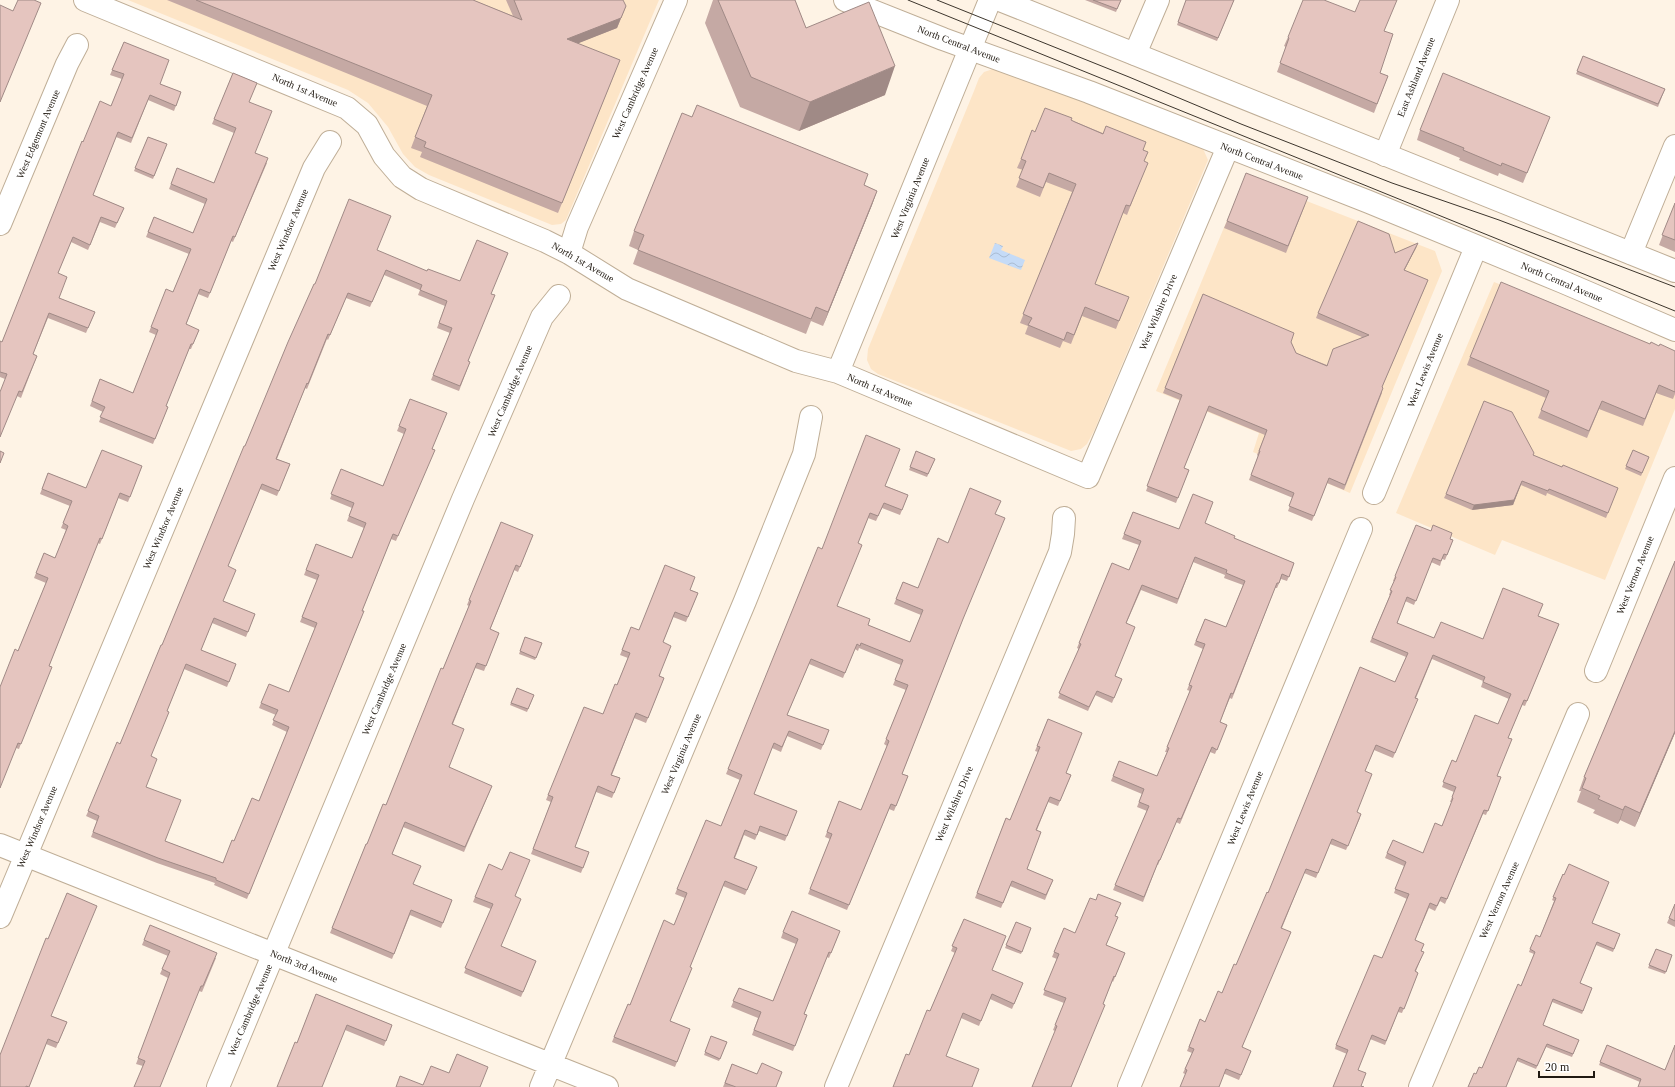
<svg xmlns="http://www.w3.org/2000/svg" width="1675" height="1087" font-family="'Times New Roman',serif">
<defs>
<pattern id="water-waves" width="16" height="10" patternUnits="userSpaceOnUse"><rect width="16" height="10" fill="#c5dbf7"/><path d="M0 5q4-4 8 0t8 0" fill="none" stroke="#a9bbd3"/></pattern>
</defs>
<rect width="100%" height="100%" fill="#fef3e5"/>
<path fill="#fde5c7" d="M128 0H659L566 220 561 224 552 225 429 175 415 167 403 154 388 127 368 103 348 90Z
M993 69 1002 70 1201 144 1208 160 1094 431 1087 444 1081 449 1071 451 878 374 871 369 867 360 868 349 974 91 979 78 984 72Z
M1245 177 1435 251 1442 271 1350 493 1253 452 1259 433 1156 391Z
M1494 282 1644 341 1675 355V409L1605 580 1502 540 1495 555 1396 513Z"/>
<path fill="url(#water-waves)" d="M995 243 1003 246 1001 250 1025 260 1021 270 989 258Z"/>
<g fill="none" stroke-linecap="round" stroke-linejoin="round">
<defs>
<path id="minor" d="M85 0 347 108 367 125 384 156 402 177 421 189 545 241 569 253 627 289 796 361 838 372 1088 477 1228 147
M1135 54 1158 0
M1385 155 1448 0
M0 224 67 64 77 45
M569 253 577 227 676 0
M1631 253 1675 146
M838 372 990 0
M1374 493 1476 247
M1596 671 1675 478
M0 845 607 1087
M0 917 314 168 330 142
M218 1087 463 499 542 317 559 296
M541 1087 745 601 804 454 811 417
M836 1087 1060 552 1063 534 1064 518
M1129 1087 1361 529
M1420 1087 1578 714"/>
<path id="major" d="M845 0 943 39 1089 92 1369 202 1563 282 1675 330
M1000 0 1675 271"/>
</defs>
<use href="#minor" stroke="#bfae97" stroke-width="24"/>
<use href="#major" stroke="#bfae97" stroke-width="24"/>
<use href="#minor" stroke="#fff" stroke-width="22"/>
<use href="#major" stroke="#fff" stroke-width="22"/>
<path stroke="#3c352c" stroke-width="1" d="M908 0 1675 311
M937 0 1129 77 1241 124 1392 183 1499 220 1675 287"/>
</g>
<path fill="#c5a9a4" d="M167 0H473L513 16 506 0H623L622 16 617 28 578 43 616 70 558 213 420 157 422 152 411 148 427 106Z
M713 0H795L806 28 885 95 799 131 740 107 705 23Z
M1085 0H1121L1116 12Z
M1186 0H1234L1217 41 1177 25Z
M1385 31 1380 73 1388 76 1374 113 1277 72 1286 47 1284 46 1288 37Z
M124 42 160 84 181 92 174 111 148 100 131 143 116 137 93 195 124 208 115 228 100 222 88 250 71 242 58 273 59 298 95 312 86 333 48 318 33 354 37 356 21 398 17 396 5 379 0 377V342H2L83 142 111 106 122 79 110 75Z
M1583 56 1665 89 1658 107 1576 74Z
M233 73 249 102 255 153 267 163 233 242 231 241 208 298 198 294 186 325 199 330 191 349H189L166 406 168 407 153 444 99 422 103 412 90 406 100 379 133 393 156 335 149 332 151 327 173 292 189 254 146 237 154 217 193 233 205 204 169 189 177 168 214 183 234 133 212 124Z
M1071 120 1144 150V172L1127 215 1123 213 1095 284 1125 306 1116 329 1082 316 1071 344 1063 341 1060 348 1025 334 1028 326 1020 323 1072 192 1046 182 1040 197 1016 187 1023 170 1017 168 1021 159 1035 132Z
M1546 127 1523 183 1499 173 1498 176 1459 160 1460 158 1417 140 1420 130Z
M148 137 167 144 153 179 134 171Z
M864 185 877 191 872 205 823 326 811 321 806 334 633 264 638 250 629 246 634 231Z
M1675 203V252L1659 245Z
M1305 205 1286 253 1224 228 1227 221Z
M1418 243 1416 248 1404 270 1428 280 1426 285 1382 387V393L1344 490 1327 483 1312 521 1288 511 1293 498 1249 480 1258 456 1257 455 1265 435 1207 411 1184 468 1189 470 1176 503 1146 491 1180 400 1163 393 1203 294 1291 342 1296 353 1327 365 1362 337 1316 318 1318 313 1395 253Z
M377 251 427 271 491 294 468 361 470 362 459 391 431 380 450 333 437 328 445 306 418 295 420 290 384 275 370 307 346 298 328 340 327 339 307 389 305 388 277 459 290 464 277 496 260 489 228 566 223 601 255 614 246 637 212 623 201 650 236 664 227 687 184 669 167 711 151 756 146 787 165 841 223 863 234 841 259 801 287 732 272 725 276 715 259 708 261 703 289 692 315 628 300 622 317 580 304 575 316 544 352 558 364 528 347 521 352 508 330 499 341 469 383 486 404 434 397 431 410 399 433 449 396 541 391 539 362 611V616L247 899 214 885 215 883 157 863 91 837 97 821 86 816 120 744 162 645 245 446 315 284Z
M1650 344 1659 346 1675 351V394L1673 399 1656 393 1643 426 1599 409 1587 438 1538 418 1546 398 1467 365 1470 357Z
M1633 450 1649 457 1641 476 1625 469Z
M916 451 935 459 927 477 909 470Z
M1533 455 1562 467 1618 488 1606 518 1547 493 1546 496 1521 485 1513 505 1472 510 1444 498 1446 494Z
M142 466 128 502 118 498 100 544 98 543 49 666 19 749 16 748 18 651 46 583 34 578 44 553 55 558 66 530 61 528 70 506 40 494 48 473 86 488Z
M886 486 908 495 900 515 882 508 876 521 868 518 858 543 837 606 868 625 910 642 921 615 894 604 903 582 918 588 948 543 995 514 961 624 902 774 908 776 894 811 889 809 847 910 808 894 830 839 825 837 839 801 861 810 887 746 884 744 906 690 893 685 901 665 859 648 858 651 855 649 843 678 809 664 787 715 829 730 821 750 787 736 781 752 772 748 754 794 797 811 785 841 759 831 755 840 744 835 735 858 757 867 745 895 723 886 690 967 670 1021 690 1029 675 1067 612 1042 614 1037 630 1005 674 925 685 898 675 894 677 889 721 826 740 780 726 774 728 769 822 549Z
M1133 512 1179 529 1205 523 1234 538 1294 563 1287 581 1281 579 1277 588H1275L1232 699 1230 698 1220 722 1227 725 1215 754 1210 752 1180 824 1176 822 1158 865H1157L1143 902 1113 890 1147 811 1137 807 1142 794 1111 781 1119 761 1157 776 1167 752H1165L1167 747 1190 691 1187 690 1203 649 1194 645 1205 619 1226 627 1243 585 1224 578 1225 575 1193 562 1177 604 1141 590 1126 624 1115 676 1122 679 1112 703 1095 695 1088 711 1058 698 1079 649 1077 648 1079 643 1129 570 1139 545 1122 539Z
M533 535 518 572 514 570 490 630 499 633 484 671 475 668 453 724 449 767 490 791 464 852 403 827 392 854 413 885 452 900 441 928 410 915 392 959 330 933 366 844H367L386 805 443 669 469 606 467 605 469 600Z
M1450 539 1453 540 1445 560 1442 559 1440 566 1431 562 1414 605 1405 601 1397 623 1434 638 1483 639 1538 616 1559 624 1525 706 1522 705 1508 738 1497 776 1501 777 1486 815 1483 814 1445 904 1440 901 1435 911 1429 908 1415 940 1422 951V956L1416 971 1418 973 1402 1013 1398 1012 1385 1045 1370 1039 1333 1087 1347 1054 1335 1049 1336 1045 1382 958 1407 899 1394 893 1404 866 1385 858 1387 853H1423L1442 826 1452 802H1450L1454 792 1442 787 1452 760 1456 762 1498 724 1509 699 1481 687 1483 681 1432 659 1416 698V703L1393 758 1374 750 1365 771 1357 812 1360 818 1346 850 1330 844 1316 878 1304 873 1282 928 1242 1048 1251 1051 1239 1080 1225 1074H1185L1183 1073 1192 1053 1187 1051 1200 1019 1205 1022 1222 993 1236 965 1268 893 1395 682 1406 657 1370 642 1390 595H1389L1394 581H1393L1395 576Z
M1675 561V733L1635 827 1620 820 1618 824 1593 813 1595 810 1577 802 1581 791H1579L1584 777Z
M691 590 698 593 686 622 673 617 663 642 660 676 664 678 646 723 634 718 612 775 620 778 612 798 596 792 575 847 589 852 581 873 531 854 551 802 546 800 548 795 603 714 617 685 628 658 620 655 622 650 639 630Z
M525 637 542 643 535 660 519 654Z
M517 688 534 695 527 712 510 705Z
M1048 719 1066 773 1071 775 1058 806 1048 802 1037 830 1027 869 1053 880 1045 900 1010 886 1001 908 975 898 1006 818 1010 820 1038 752 1035 751Z
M1563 874 1592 923 1620 934 1613 952 1596 945 1580 983 1592 988 1582 1014 1552 1002 1543 1025 1579 1040 1572 1057 1546 1047 1536 1069 1517 1061 1476 1074 1482 1068 1521 986 1534 954 1529 952 1530 949 1540 937 1554 901 1552 900Z
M515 896 501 946 534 966 521 997 464 973 491 909 473 902 475 897Z
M1675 904V927L1667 923Z
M1115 916 1106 945 1125 953 1113 982 1112 981 1103 1004 1055 1031 1053 1030 1064 1003 1043 995 1057 959 1052 957 1064 928 1075 933Z
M964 919 992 970 1021 988 1012 1009 990 999 979 1026 961 1018 930 1011 955 953 951 951Z
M1016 922 1031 928 1021 954 1005 948Z
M783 932 838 936 829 958 827 957 804 1014 807 1015 793 1051 752 1035 758 1018 731 1007 739 988 773 1001 796 944 781 938Z
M144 940 216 958 202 992 199 991 143 1066 136 1064 168 978 160 974 168 956 142 945Z
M1656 949 1672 955 1665 974 1648 968Z
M316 994 392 1025 384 1046 345 1030 297 1043Z
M52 1016 67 1022 56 1048 46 1044 29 1087H0Z
M711 1036 727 1042 719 1061 704 1055Z
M1607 1045 1665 1070 1675 1087 1640 1082 1599 1065Z
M732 1064 757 1074 776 1087H723Z"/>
<path fill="#a08a86" d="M626 6 617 28 564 49 567 39Z
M895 66 885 95 799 131 810 102Z
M877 191 872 205 823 326 828 312Z
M1418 243 1416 248 1402 275 1404 270Z
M1522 481 1513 505 1472 510 1474 505Z
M1675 731V733L1635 827 1640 813Z
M1625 806 1620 820 1618 824 1623 810Z"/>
<path fill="#e5c5bf" stroke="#a08a86" d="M18 0H34L41 3 0 102V5L13 11Z
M196 0H473L522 20 514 0H623L626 6 621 18 567 39 620 60 562 203 424 147 426 142 415 137 432 95Z
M718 0H795L806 28 869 2 895 66 810 102 751 77Z
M1093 0H1121L1117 9Z
M1186 0H1234L1218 38 1178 22Z
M1303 0H1324L1355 12 1360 0H1397L1384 31 1393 34 1380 73 1388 76 1377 104 1280 63 1289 38 1288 37Z
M124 42 169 60 160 84 181 92 176 106 150 95 132 138 118 132 93 195 124 208 117 223 101 217 90 245 73 237 58 273 67 277 59 298 95 312 88 328 49 313 33 354 37 356 22 392 19 391 0 437V392L7 374 0 372V341L2 342 82 141 83 142 100 101 111 106 124 74 112 70Z
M1583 56 1665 89 1658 104 1577 71Z
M233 73 257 83 249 102 272 111 255 153 268 158 235 237 233 236 210 293 200 289 186 324 199 330 193 344H191L166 406 168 407 155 439 100 417 105 407 92 401 100 379 133 393 158 330 151 327 166 289 173 292 191 249 148 232 154 217 193 233 207 199 171 184 177 168 214 183 236 128 214 119Z
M1443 73 1550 117 1527 173 1502 163 1501 166 1463 150 1464 148 1420 130Z
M697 105 868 174 864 185 877 191 828 312 816 307 811 319 638 250 644 235 634 231 682 113 692 117Z
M1045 108 1072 118 1071 120 1075 122 1103 134 1106 126 1146 142 1143 150 1148 152 1144 161 1148 163 1130 206 1126 205 1095 284 1129 297 1119 321 1085 307 1074 335 1067 332 1064 340 1028 325 1032 318 1023 314 1076 184 1049 173 1043 188 1019 178 1026 161 1021 159 1032 130 1035 132Z
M148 137 167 144 154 176 135 168Z
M1246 173 1308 197 1288 246 1227 221Z
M349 199 391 216 377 250 427 271 428 269 460 281 477 240 508 253 491 294 495 295 468 361 470 362 460 386 433 375 452 328 439 323 447 301 420 290 422 285 386 270 372 302 348 293 330 335 328 334 308 384 307 383 276 459 290 464 279 491 262 484 228 566 236 570 223 601 255 614 248 632 214 618 201 650 236 664 229 682 186 664 167 711 169 712 151 756 157 759 146 787 181 800 165 841 223 863 232 840 234 841 252 798 259 801 289 727 273 720 278 710 261 703 269 684 289 692 317 623 302 617 319 575 306 570 316 544 352 558 366 523 349 516 354 503 331 494 341 469 383 486 406 429 399 426 410 399 447 413 432 449 435 450 398 536 393 534 362 611H364L249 894 216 880V878L158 858 93 832 99 816 88 811 117 742 120 744 161 645H162L244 446H245L288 342 314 284H315Z
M1675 203V240L1662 235Z
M1358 221 1389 234 1395 253 1418 243 1404 270 1428 280 1382 387 1383 388 1345 485 1329 478 1314 516 1289 506 1294 493 1251 475 1260 451H1259L1267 430 1209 406 1184 468 1189 470 1178 498 1147 486 1182 395 1165 388 1203 294 1294 333 1291 342 1296 353 1327 366 1333 349 1369 335 1318 313Z
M1501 282 1650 344 1651 342 1659 346 1660 344 1675 351V392L1659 385 1645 419 1602 401 1589 431 1541 410 1549 391 1470 357Z
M1484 401 1512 412 1534 453 1533 455 1562 467 1563 465 1618 488 1608 513 1549 489 1548 491 1522 481 1514 500 1474 505 1446 494Z
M866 435 900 449 885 486 908 495 902 510 884 503 878 516 870 513 858 543 862 545 837 606 870 619 868 625 910 642 923 610 896 599 903 582 918 588 938 538 948 543 970 488 1001 501 995 514 1005 518 963 619 902 774 908 776 896 806 891 804 849 905 810 889 832 834 827 832 839 801 861 810 889 741 886 739 908 685 895 680 903 660 861 643 860 646 857 644 845 673 811 659 787 715 829 730 823 745 789 731 782 747 774 743 754 794 797 811 787 836 760 826 757 835 745 830 734 858 757 867 747 890 725 881 690 967 692 968 670 1021 690 1029 677 1062 614 1037 628 1004 630 1005 664 920 674 925 687 893 677 889 706 820 721 826 742 775 728 769 818 547 822 549Z
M102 450 142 466 130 497 120 493 102 539 100 538 49 666 52 667 21 744 18 743 0 788V687L15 649 18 651 48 578 36 573 44 553 55 558 68 526 63 523 72 501 42 489 48 473 86 488Z
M1633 450 1649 457 1642 473 1626 466Z
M0 451 4 453 0 463Z
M916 451 935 459 928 474 910 467Z
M1193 494 1213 502 1205 523 1235 536 1234 538 1294 563 1289 577 1282 574 1279 583H1277L1233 694 1231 693 1220 722 1227 725 1217 750 1212 747 1181 819 1178 818 1160 860H1159L1144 897 1115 885 1149 806 1139 802 1144 789 1113 776 1119 761 1157 776 1169 748 1167 747 1192 686 1189 685 1205 644 1196 641 1205 619 1226 627 1245 581 1226 573 1227 570 1195 557 1178 599 1142 585 1126 623 1135 627 1115 676 1122 679 1114 698 1097 691 1089 707 1059 693 1081 644 1079 643 1112 563 1129 570 1141 541 1124 534 1133 512 1179 529Z
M501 522 533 535 520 567 516 565 490 629 499 633 486 666 477 663 452 724 464 729 449 767 492 786 465 847 405 822 392 854 421 866 413 884 452 900 443 923 411 910 394 954 332 928 366 844H367L383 804 386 805 441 668 443 669 471 601 469 600Z
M1416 525 1431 531 1433 525 1452 533 1450 539 1453 540 1447 555 1444 554 1441 561 1433 558 1416 601 1407 597 1397 623 1434 638 1441 622 1483 639 1503 588 1543 604 1538 616 1559 624 1527 701 1524 700 1508 738 1512 739 1497 776 1501 777 1488 811 1484 810 1447 899 1441 897 1437 906 1430 903 1415 940 1424 944 1421 951 1424 952 1415 971 1418 973 1404 1009 1400 1007 1386 1041 1372 1035 1358 1070 1366 1073 1361 1086 1364 1087H1333L1348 1050 1336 1045 1374 955 1382 958 1409 894 1395 889 1406 862 1387 853 1393 840 1423 853 1435 823 1442 826 1453 798 1452 797 1456 787 1443 782 1452 760 1456 762 1475 715 1498 724 1511 694 1483 682 1485 677 1433 655 1415 698 1418 699 1395 753 1376 745 1365 771 1372 774 1357 812 1361 814 1348 846 1332 839 1318 873 1306 869 1281 928 1291 932 1242 1047 1251 1051 1241 1075 1226 1069 1219 1087H1180L1187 1070 1185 1069 1194 1049 1189 1047 1200 1019 1205 1022 1218 991 1222 993 1234 964 1236 965 1267 892 1268 893 1360 667 1395 682 1408 653 1372 638 1392 591 1390 590 1396 577 1395 576Z
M1675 561V731L1640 813 1625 806 1623 810 1598 799 1600 796 1582 788 1586 778 1584 777Z
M665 565 695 577 690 590 698 593 688 617 675 612 663 642 671 646 659 676 664 678 648 718 636 713 611 775 620 778 614 793 598 786 575 847 589 852 583 868 533 849 553 797 548 795 584 707 603 714 615 684 617 685 630 653 622 650 631 627 639 630Z
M525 637 542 643 536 658 520 651Z
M517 688 534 695 528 709 511 703Z
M1048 719 1082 733 1066 773 1071 775 1060 801 1050 797 1036 830 1041 832 1027 869 1053 880 1046 895 1012 881 1003 903 977 893 1006 818 1010 820 1040 747 1037 746Z
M510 852 530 860 515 896 521 899 501 946 536 961 523 992 465 968 493 904 475 897 489 864 502 870Z
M1569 864 1609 882 1592 923 1620 934 1614 949 1597 942 1580 983 1592 988 1583 1011 1553 999 1543 1025 1579 1040 1573 1054 1547 1044 1537 1066 1518 1058 1506 1087H1468L1474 1073 1476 1074 1479 1067 1482 1068 1518 984 1521 986 1535 952 1530 949 1536 935 1540 937 1556 898 1553 897 1563 874 1564 875Z
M67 893 97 906 51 1016 67 1022 58 1043 48 1039 29 1087 26 1086V1087H0V1055L46 938 48 939Z
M1098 894 1121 903 1115 916 1118 917 1106 945 1125 953 1115 977 1114 976 1103 1004 1105 1005 1071 1087H1032L1057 1026 1055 1025 1066 998 1044 990 1059 954 1054 952 1064 928 1075 933 1090 898 1096 900Z
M1675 904V921L1669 918Z
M792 911 840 931 831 953 829 952 804 1014 807 1015 795 1046 754 1030 761 1012 733 1001 739 988 773 1001 798 939 783 932Z
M964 919 1006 936 992 970 1023 983 1014 1004 992 994 981 1021 963 1013 946 1056 979 1069 972 1087H893L906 1054 909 1055 927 1010 930 1011 957 948 952 946Z
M1016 922 1031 928 1022 952 1006 945Z
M150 925 217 953 203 986H201L160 1087H134L145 1061 138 1058 170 973 162 969 170 951 144 940Z
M1656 949 1672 955 1666 972 1649 965Z
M316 994 392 1025 386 1041 347 1025 322 1087H277L295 1042 297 1043Z
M711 1036 727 1042 720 1059 705 1052Z
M1607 1045 1665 1070 1675 1045V1087H1638L1641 1079 1600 1062Z
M457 1054 488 1067 480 1087H396L400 1076 423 1085 431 1066 449 1073Z
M762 1063 782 1072 776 1087H736L725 1083 732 1064 757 1074Z"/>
<g text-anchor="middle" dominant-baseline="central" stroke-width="4" stroke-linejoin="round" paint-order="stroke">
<g font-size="10" fill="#201911" stroke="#fff">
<text transform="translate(959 44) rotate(21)">North Central Avenue</text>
<text transform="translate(1416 77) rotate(-68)">East Ashland Avenue</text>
<text transform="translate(305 90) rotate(23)">North 1st Avenue</text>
<text transform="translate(635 93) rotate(-66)">West Cambridge Avenue</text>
<text transform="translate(38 134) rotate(-67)">West Edgemont Avenue</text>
<text transform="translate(1262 161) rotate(21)">North Central Avenue</text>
<text transform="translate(910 198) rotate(-68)">West Virginia Avenue</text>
<text transform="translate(288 230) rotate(-67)">West Windsor Avenue</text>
<text transform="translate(583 262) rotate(30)">North 1st Avenue</text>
<text transform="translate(1562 282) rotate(23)">North Central Avenue</text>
<text transform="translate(1158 312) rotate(-67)">West Wilshire Drive</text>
<text transform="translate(1425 370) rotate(-68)">West Lewis Avenue</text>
<text transform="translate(880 390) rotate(23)">North 1st Avenue</text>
<text transform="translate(510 391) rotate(-67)">West Cambridge Avenue</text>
<text transform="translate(163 528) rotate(-67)">West Windsor Avenue</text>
<text transform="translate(1635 575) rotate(-68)">West Vernon Avenue</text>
<text transform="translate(384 689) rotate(-67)">West Cambridge Avenue</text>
<text transform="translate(681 754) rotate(-67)">West Virginia Avenue</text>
<text transform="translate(954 804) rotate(-67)">West Wilshire Drive</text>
<text transform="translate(1245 808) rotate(-68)">West Lewis Avenue</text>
<text transform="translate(37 827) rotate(-67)">West Windsor Avenue</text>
<text transform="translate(1499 900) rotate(-66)">West Vernon Avenue</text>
<text transform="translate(304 966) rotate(22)">North 3rd Avenue</text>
<text transform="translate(250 1010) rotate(-67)">West Cambridge Avenue</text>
</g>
</g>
<path d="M1539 1071v6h55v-6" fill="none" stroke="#201911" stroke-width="2"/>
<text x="1545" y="1071" font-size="12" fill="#201911" stroke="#ffffff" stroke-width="3" paint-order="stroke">20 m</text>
</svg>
